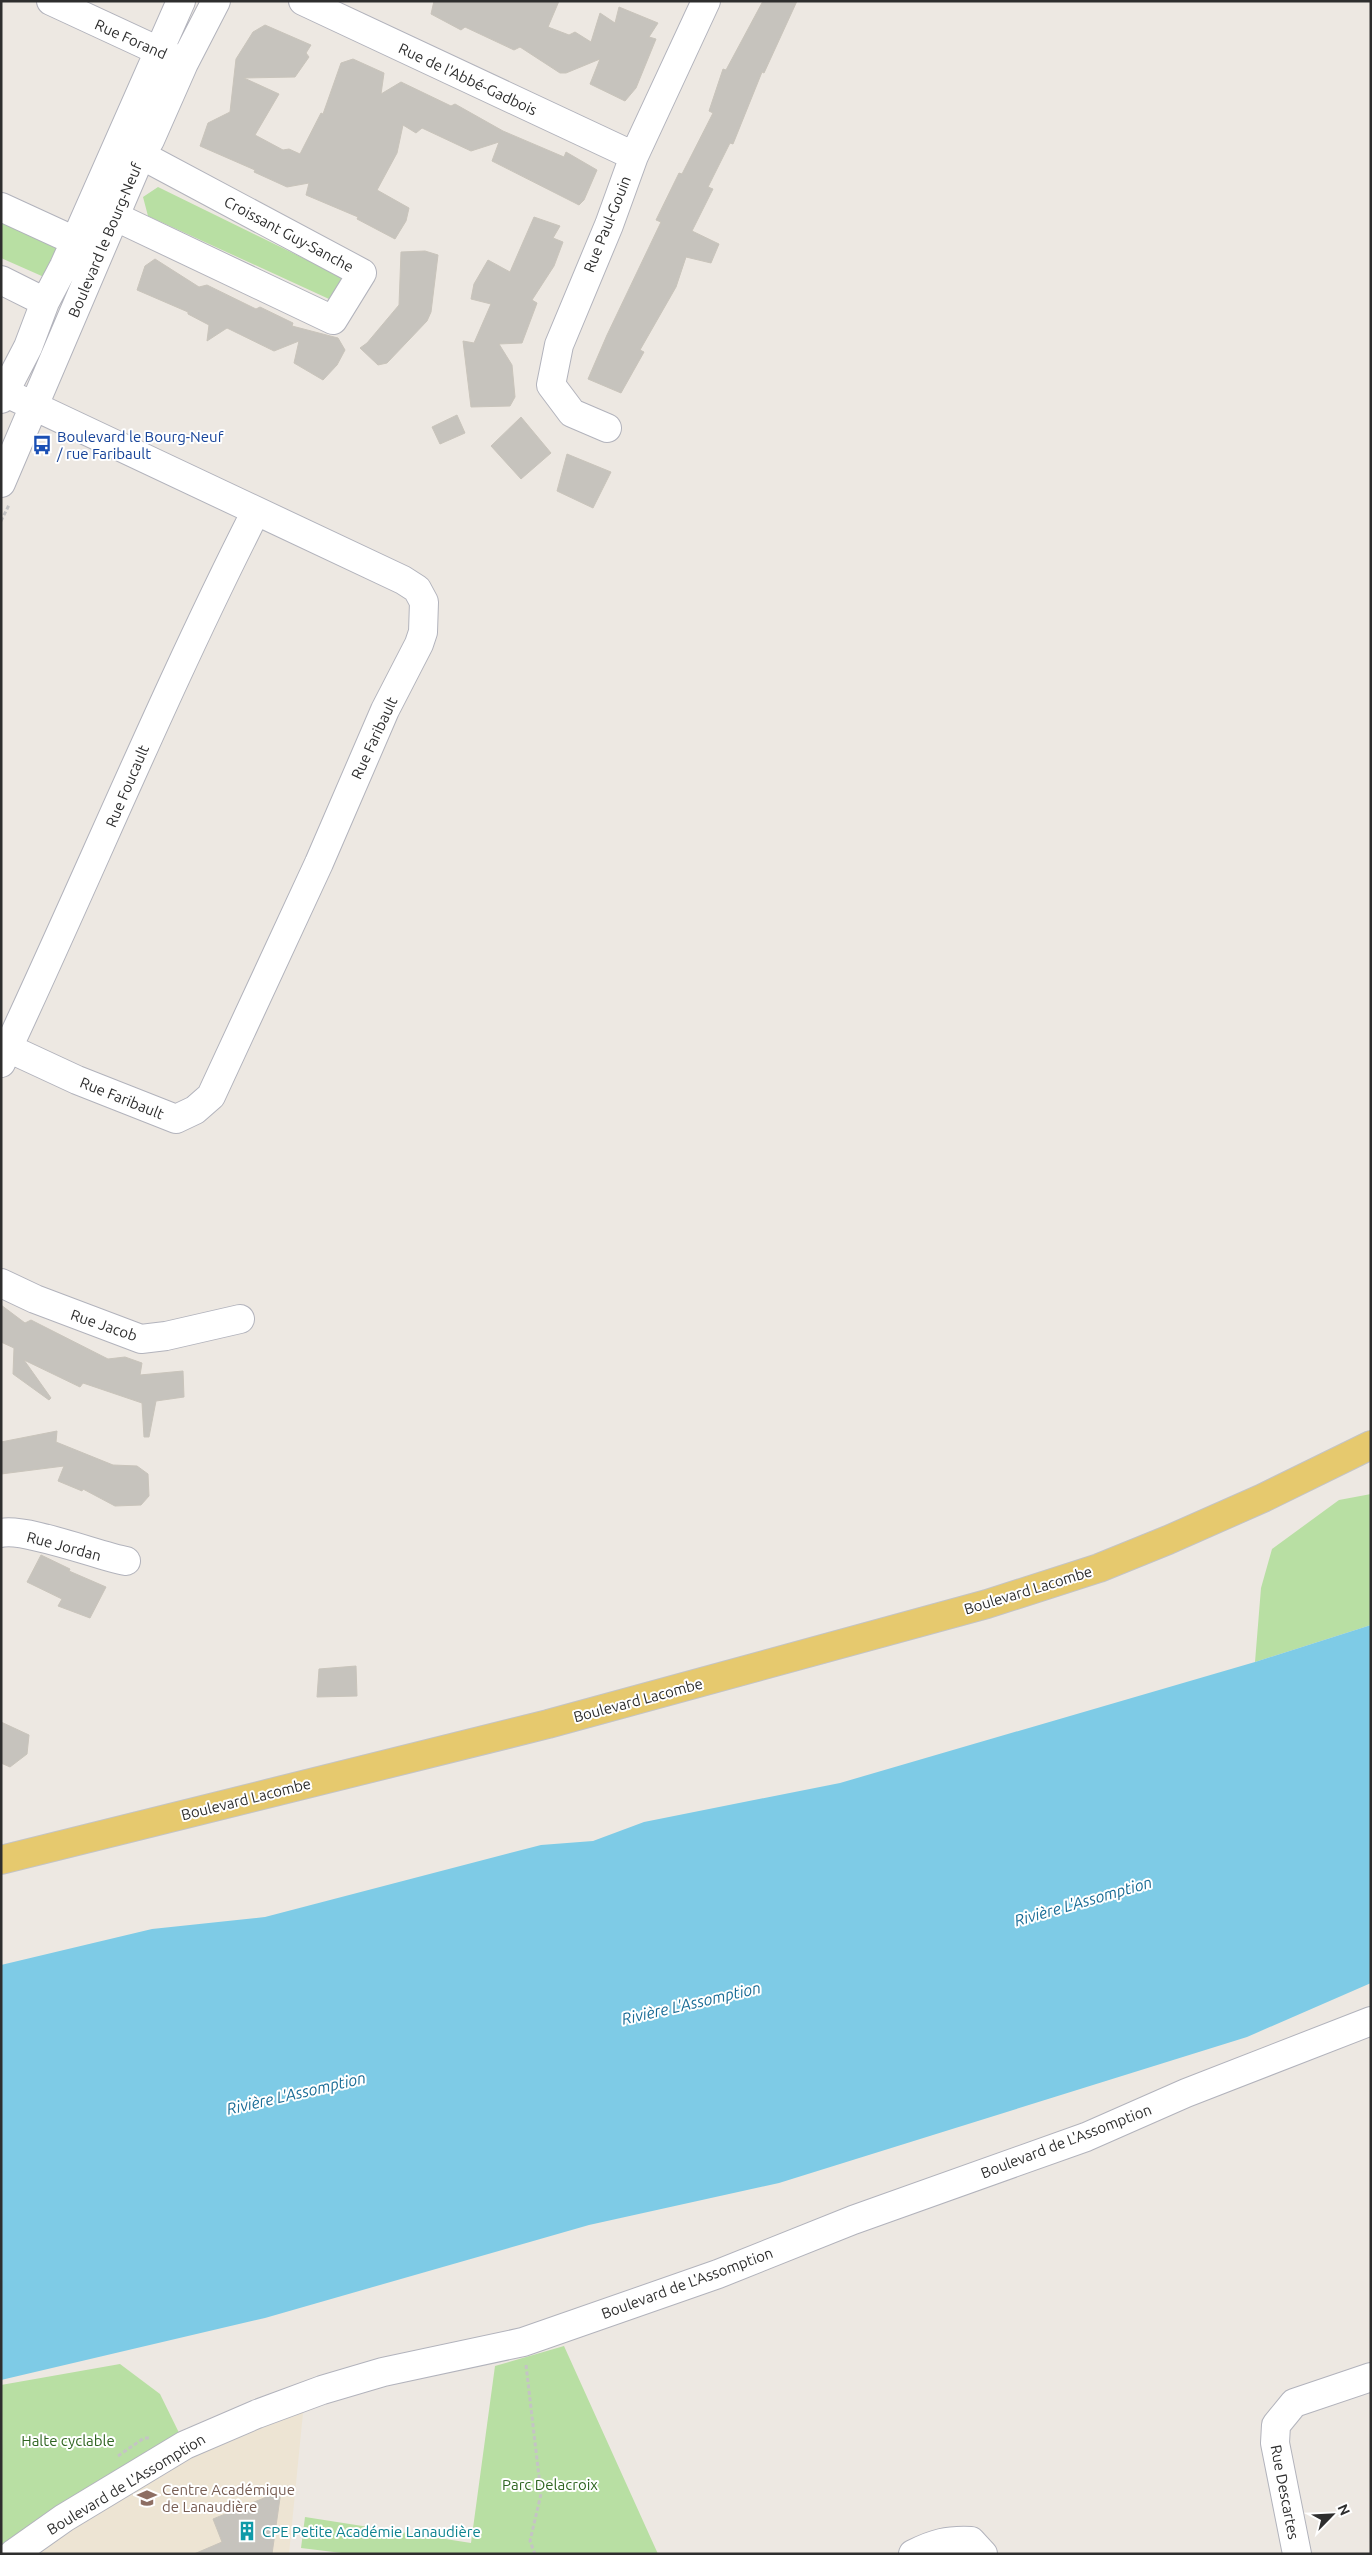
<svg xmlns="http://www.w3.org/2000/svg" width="1372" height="2555" font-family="Ubuntu,sans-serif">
<rect width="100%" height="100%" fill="#ede8e2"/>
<path fill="#ede4d3" d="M304 2403 289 2554H13L185 2445Z"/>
<path fill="#b8dfa3" d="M158 187 348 280 345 291 329 299 148 216 143 197Z
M1 214 53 239 60 251 44 277 1 258Z
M1371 1494V1625L1255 1662 1261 1588 1272 1549 1339 1500Z
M564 2346 658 2554H350L301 2548 305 2517 471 2543 495 2366Z
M120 2364 160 2394 185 2445 1 2554V2385Z"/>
<path fill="#7ecbe6" d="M1371 1625V1983L1247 2037 779 2183 589 2225 265 2318 1 2380V1965L152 1929 265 1917 541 1845 593 1841 644 1822 840 1783 1255 1662Z"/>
<path fill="#c6c3bd" stroke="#c9c4bb" d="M434 1H559L548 27 569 35 575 32 591 42 600 13 615 23 619 7 658 23 649 37 656 39 636 88 625 101 590 84 600 59 566 73H560L520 47 514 50 465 27 461 30 431 14Z
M763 1H797L764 73 762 72 733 144 730 143 708 187 713 189 692 231 719 244 711 263 686 257 676 287 640 350 644 352 621 393 588 379 607 335 661 222 656 220 679 173 682 174 713 113 709 111 723 69 726 70Z
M265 25 311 45 306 53 309 57 295 77 244 78 279 94 255 135 283 150 289 149 300 154 321 113 323 114 341 63 353 59 384 73 381 94 401 82 451 106 455 104 503 131 564 157 566 152 597 170 584 200 579 205 492 161 499 142 471 151 422 128 416 133 403 125 397 153 377 190 409 208 406 221 395 239 357 219 358 217 306 195 309 183 287 187 254 172 255 170 200 146 208 123 230 112 236 59 253 32Z
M534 217 560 226 553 238 563 242 554 266 532 300 537 303 522 343 499 344 512 365 515 397 510 406 471 407 463 341 474 343 491 304 471 299 474 284 488 260 510 272Z
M425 251 438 255 431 312 427 321 387 363 378 365 360 348 367 343 399 305 401 252Z
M155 259 199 287 207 285 256 309 260 307 293 323 292 326 338 338 345 350 337 365 323 380 294 363 299 341 274 351 227 328 207 341 209 325 188 314V312L137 290 145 266Z
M457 415 465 433 440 444 432 427Z
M521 417 551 453 521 479 491 446Z
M567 454 611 472 593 508 557 491Z
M1 1305 25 1323 31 1320 108 1359 125 1357 142 1363 140 1375 183 1371 184 1397 156 1401 149 1437H144L142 1403 83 1383 80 1387 24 1360 51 1398 49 1400 13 1374 14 1348 1 1342Z
M57 1431 56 1442 113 1465 137 1466 148 1474 149 1496 141 1505 115 1506 83 1489 82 1491 58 1481 64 1466 1 1474V1442Z
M41 1555 70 1569 69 1571 106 1587 90 1618 58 1606 62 1599 27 1582Z
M356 1666 357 1696 317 1697 319 1669Z
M1 1722 29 1735 27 1754 10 1767 1 1763Z
M281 2491 272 2554H194L222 2542 213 2519Z"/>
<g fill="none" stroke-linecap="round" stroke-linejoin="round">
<defs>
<path id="minor" d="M51 1 174 58
M303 1 634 156
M1 207 75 241
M116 217 333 320 362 273 141 155
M1 280 45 302
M4 392 403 580 417 589 424 602 423 632 419 644 385 710 319 863 211 1096 195 1110 176 1119 77 1080 8 1048
M1 399 28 347 45 302 64 266 181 1
M607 428 572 413 551 385 559 345 609 225 634 156 706 1
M1 483 141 155 150 140 184 63 216 1
M1 1063C87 880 164 692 256 511
M1 1283 35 1299 141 1339 166 1336 240 1319
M1 1533C24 1527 99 1556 126 1561
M13 2554 64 2518 185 2445 257 2414 322 2390 383 2372 523 2342 718 2274 853 2220 1086 2137 1186 2093 1371 2021
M913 2554C935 2543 947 2540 971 2541L983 2554
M1297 2554 1275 2443 1276 2425 1294 2403 1371 2377"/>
<path id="major" d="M1 1860 548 1724 987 1604 1099 1568 1168 1540 1263 1498 1371 1445"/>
</defs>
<use href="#minor" stroke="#b2b3bc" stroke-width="30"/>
<use href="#major" stroke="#c4c4c4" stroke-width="30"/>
<path stroke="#c4c4c4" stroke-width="3" stroke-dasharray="4 2.5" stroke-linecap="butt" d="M1 521 9 505
M526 2365 541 2494 530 2541 535 2554
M118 2456 144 2438H149"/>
<use href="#minor" stroke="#fff" stroke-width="28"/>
<use href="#major" stroke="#e6c96e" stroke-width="28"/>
</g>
<defs>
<symbol id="bus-bare" viewBox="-9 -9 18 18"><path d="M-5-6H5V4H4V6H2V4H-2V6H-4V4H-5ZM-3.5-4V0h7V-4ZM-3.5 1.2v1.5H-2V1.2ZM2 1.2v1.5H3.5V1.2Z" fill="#1a4fb4" stroke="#fff" stroke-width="2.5" paint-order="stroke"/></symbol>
<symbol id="school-bare" viewBox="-9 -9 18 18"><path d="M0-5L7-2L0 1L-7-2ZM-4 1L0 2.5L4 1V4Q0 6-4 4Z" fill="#8d6e63" stroke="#fff" stroke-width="2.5" paint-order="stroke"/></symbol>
<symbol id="building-bare" viewBox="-9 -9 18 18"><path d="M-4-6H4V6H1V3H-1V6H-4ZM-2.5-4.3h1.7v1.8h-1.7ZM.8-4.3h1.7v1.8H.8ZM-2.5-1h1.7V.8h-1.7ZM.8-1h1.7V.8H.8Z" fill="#0f9aa8" stroke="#fff" stroke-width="2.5" paint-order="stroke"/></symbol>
</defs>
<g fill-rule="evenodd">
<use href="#bus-bare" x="28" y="431" width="28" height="28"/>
<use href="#school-bare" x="133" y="2484" width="28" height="28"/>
<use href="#building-bare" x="233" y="2517" width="28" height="28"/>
</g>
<g text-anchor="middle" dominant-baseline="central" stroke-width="4" stroke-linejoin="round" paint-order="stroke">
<g font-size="15" fill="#2e2e2e" stroke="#fff">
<text transform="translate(131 39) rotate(24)">Rue Forand</text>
<text transform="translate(468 79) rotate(25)">Rue de l'Abbé-Gadbois</text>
<text transform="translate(607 224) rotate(-68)">Rue Paul-Gouin</text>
<text transform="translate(289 234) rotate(28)">Croissant Guy-Sanche</text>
<text transform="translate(105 240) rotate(-67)">Boulevard le Bourg-Neuf</text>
<text transform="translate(374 738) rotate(-65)">Rue Faribault</text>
<text transform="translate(127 786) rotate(-67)">Rue Foucault</text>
<text transform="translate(122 1098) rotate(22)">Rue Faribault</text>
<text transform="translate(104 1325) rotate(19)">Rue Jacob</text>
<text transform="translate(64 1546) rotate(15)">Rue Jordan</text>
<text transform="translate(1028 1590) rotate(-17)">Boulevard Lacombe</text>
<text transform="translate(638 1700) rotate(-15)">Boulevard Lacombe</text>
<text transform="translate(246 1799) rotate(-14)">Boulevard Lacombe</text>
<text transform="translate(1066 2141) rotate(-21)">Boulevard de L'Assomption</text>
<text transform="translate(687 2283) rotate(-20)">Boulevard de L'Assomption</text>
<text transform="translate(126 2484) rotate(-31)">Boulevard de L'Assomption</text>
<text transform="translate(1285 2492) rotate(79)">Rue Descartes</text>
</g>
<g font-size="15" fill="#164399" stroke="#fff" text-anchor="start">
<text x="57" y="436">Boulevard le Bourg-Neuf<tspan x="57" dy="17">/ rue Faribault</tspan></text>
</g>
<g font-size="15" fill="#306622" stroke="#fff">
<text x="68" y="2440">Halte cyclable</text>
<text x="550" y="2484">Parc Delacroix</text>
</g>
<g font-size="15" fill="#785e54" stroke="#fff" text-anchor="start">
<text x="162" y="2489">Centre Académique<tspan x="162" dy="17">de Lanaudière</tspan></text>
</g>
<g font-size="15" fill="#0d838f" stroke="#fff" text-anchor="start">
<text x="262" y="2531">CPE Petite Académie Lanaudière</text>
</g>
<g font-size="16" font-style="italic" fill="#196c96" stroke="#fff">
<text transform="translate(1083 1901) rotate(-16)">Rivière L'Assomption</text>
<text transform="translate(691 2003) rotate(-13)">Rivière L'Assomption</text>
<text transform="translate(296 2093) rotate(-13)">Rivière L'Assomption</text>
</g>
</g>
<rect width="1372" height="2555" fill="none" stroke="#2e2e2e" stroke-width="5"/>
<g transform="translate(1332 2515) rotate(66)" stroke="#ffffff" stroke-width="4" paint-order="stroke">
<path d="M0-4L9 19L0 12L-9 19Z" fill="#2e2e2e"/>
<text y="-8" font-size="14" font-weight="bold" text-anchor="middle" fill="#2e2e2e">N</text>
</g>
</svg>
